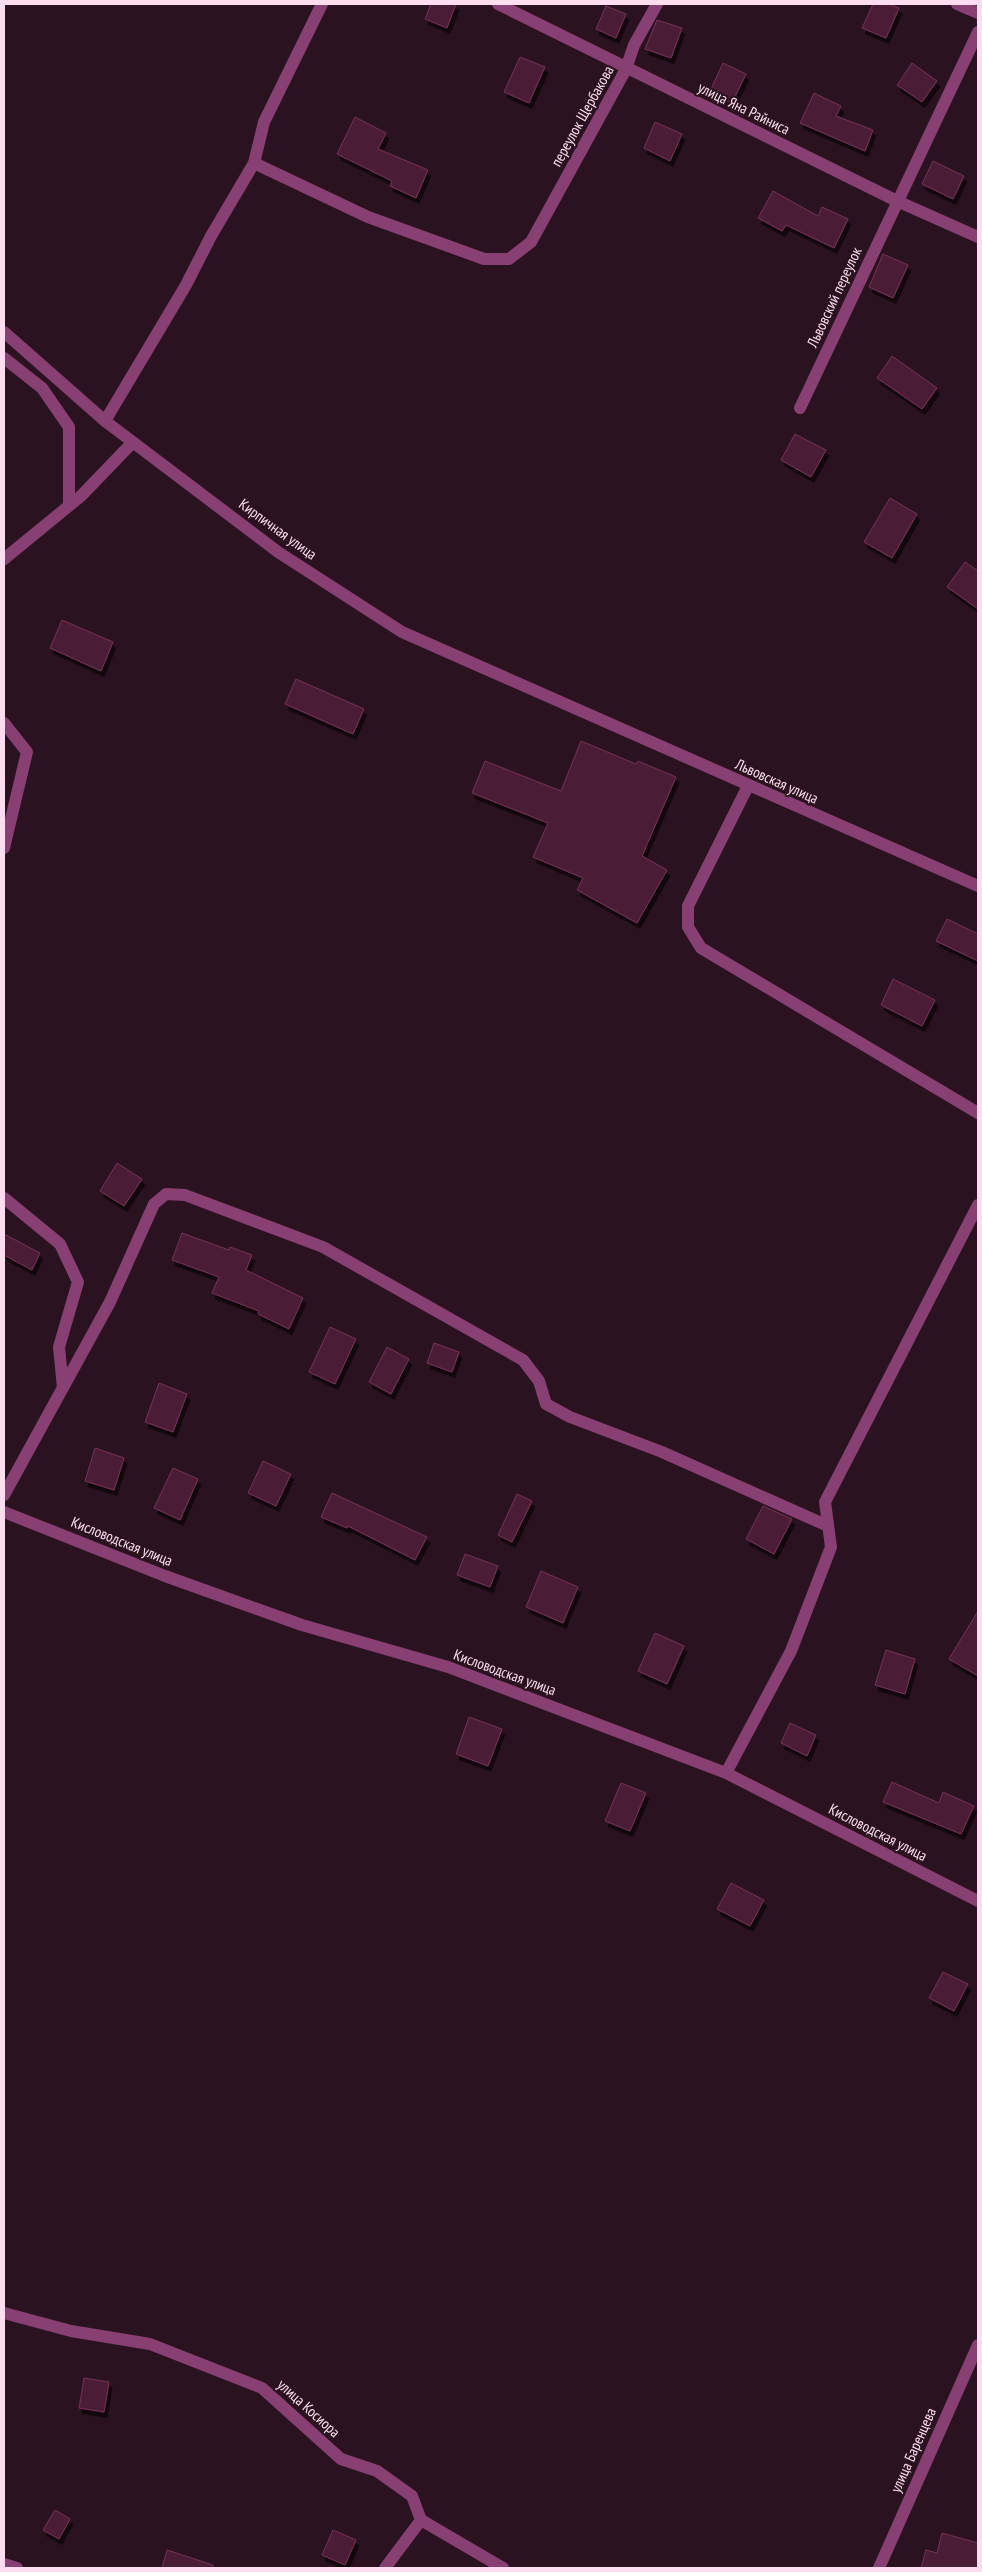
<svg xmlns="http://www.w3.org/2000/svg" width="982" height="2572" font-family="'PT Sans Narrow',sans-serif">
<defs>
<filter id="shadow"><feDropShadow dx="3" dy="5.5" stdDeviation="0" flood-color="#0009"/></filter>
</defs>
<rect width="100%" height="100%" fill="#2b1220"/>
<path fill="#4b1f36" stroke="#763255" filter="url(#shadow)" d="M431 4H456L447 28 425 19Z
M873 4H889L899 8 886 38 862 28Z
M606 6 626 14 616 38 596 29Z
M657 20 682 28 671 58 645 49Z
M520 57 545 67 529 103 504 92Z
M723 63 746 74 732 103 709 93Z
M912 63 937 81 922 102 897 85Z
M814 93 841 106 836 116 873 130 865 151 800 123Z
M355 117 386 133 378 149 428 170 416 198 390 186 392 181 337 154Z
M655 122 682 134 670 161 644 148Z
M933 161 964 176 953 199 922 184Z
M773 191 818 216 822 207 848 219 834 248 786 225 782 231 758 218Z
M883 254 908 265 893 298 869 287Z
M892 356 937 388 922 409 877 378Z
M795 434 826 450 811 477 781 460Z
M890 498 917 514 892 558 864 542Z
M965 562 978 571V609L947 587Z
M62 620 113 642 101 671 50 648Z
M296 679 364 709 353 734 285 704Z
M581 741 636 764 638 761 676 777 642 856 667 870 637 923 577 890 583 878 533 857 548 823 472 793 485 761 561 791Z
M947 919 978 934V961L936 941Z
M893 979 935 1000 922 1026 881 1005Z
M117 1163 142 1179 124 1206 100 1191Z
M182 1233 229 1250 230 1247 252 1255 246 1270 303 1298 289 1329 258 1314 259 1311 212 1293 219 1277 172 1260Z
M4 1234 40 1253 32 1270 4 1255Z
M330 1327 356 1339 335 1384 309 1372Z
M434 1343 459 1352 452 1372 427 1363Z
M387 1347 409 1359 391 1394 369 1382Z
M159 1383 187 1394 173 1432 145 1422Z
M95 1448 124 1458 114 1490 85 1481Z
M263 1461 291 1474 276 1506 248 1493Z
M173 1468 198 1479 180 1520 154 1508Z
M332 1493 427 1537 415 1560 348 1526 347 1528 321 1517Z
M517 1494 532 1501 512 1542 498 1535Z
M763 1506 792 1519 774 1554 746 1539Z
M465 1554 498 1566 490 1587 457 1575Z
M541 1571 578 1587 563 1623 526 1607Z
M978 1611V1676L949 1659Z
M655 1633 684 1646 667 1684 638 1671Z
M886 1650 915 1659 905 1694 875 1685Z
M469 1717 502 1729 488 1766 456 1754Z
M790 1723 816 1735 807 1756 781 1743Z
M892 1782 939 1803 943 1792 974 1806 961 1834 883 1802Z
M621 1783 646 1793 630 1831 605 1821Z
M731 1883 764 1900 750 1926 717 1909Z
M943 1972 968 1984 954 2011 929 1998Z
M84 2378 109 2382 104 2412 79 2408Z
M55 2510 70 2519 59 2539 43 2530Z
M333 2530 356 2540 345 2565 322 2555Z
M942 2533 978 2543V2568H921L926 2550 937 2553Z
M167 2550 213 2565V2568H162Z"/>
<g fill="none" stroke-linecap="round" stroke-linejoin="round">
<path stroke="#883f71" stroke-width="12" d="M498 4 897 201 978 237
M957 4 978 13
M254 163 368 217 484 259H509L531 242 626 69 634 45 657 4
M4 332 105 421 278 552 402 632 978 886
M4 358 42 388 69 427V506
M800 408 978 32
M105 421 186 285 211 236 254 163 264 122 322 4
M4 559 81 496 133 442
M4 723 27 752 4 848
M748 786 688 906V927L701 948 978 1113
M4 1198 60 1244 78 1282 59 1347 63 1388
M4 1495 110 1302 154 1204 166 1194 185 1195 323 1247 523 1360 539 1381 546 1404 570 1417 662 1452 828 1526
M4 1512 165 1576 302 1625 448 1667 726 1773 978 1901
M726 1773 791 1651 831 1547 825 1502 978 1205
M4 2313 71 2331 150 2344 262 2388 341 2459 377 2471 412 2496 421 2520 503 2568
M4 2564 17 2568
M385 2568 421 2520
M879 2568 978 2345"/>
</g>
<g text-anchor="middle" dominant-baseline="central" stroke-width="4.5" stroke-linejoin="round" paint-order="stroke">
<g font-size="15" fill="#feddf1" stroke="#2b1220">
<text transform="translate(744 108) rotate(26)">улица Яна Райниса</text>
<text transform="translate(582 116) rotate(-61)">переулок Щербакова</text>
<text transform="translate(834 297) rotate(-65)">Львовский переулок</text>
<text transform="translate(278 529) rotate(36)">Кирпичная улица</text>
<text transform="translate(777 781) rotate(24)">Львовская улица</text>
<text transform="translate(122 1541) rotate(22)">Кисловодская улица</text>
<text transform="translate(505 1672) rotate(20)">Кисловодская улица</text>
<text transform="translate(878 1832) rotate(27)">Кисловодская улица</text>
<text transform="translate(309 2408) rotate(42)">улица Косиора</text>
<text transform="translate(913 2450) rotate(-66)">улица Баренцева</text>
</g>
</g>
<rect width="982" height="2572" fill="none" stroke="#feddf1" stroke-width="10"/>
</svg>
